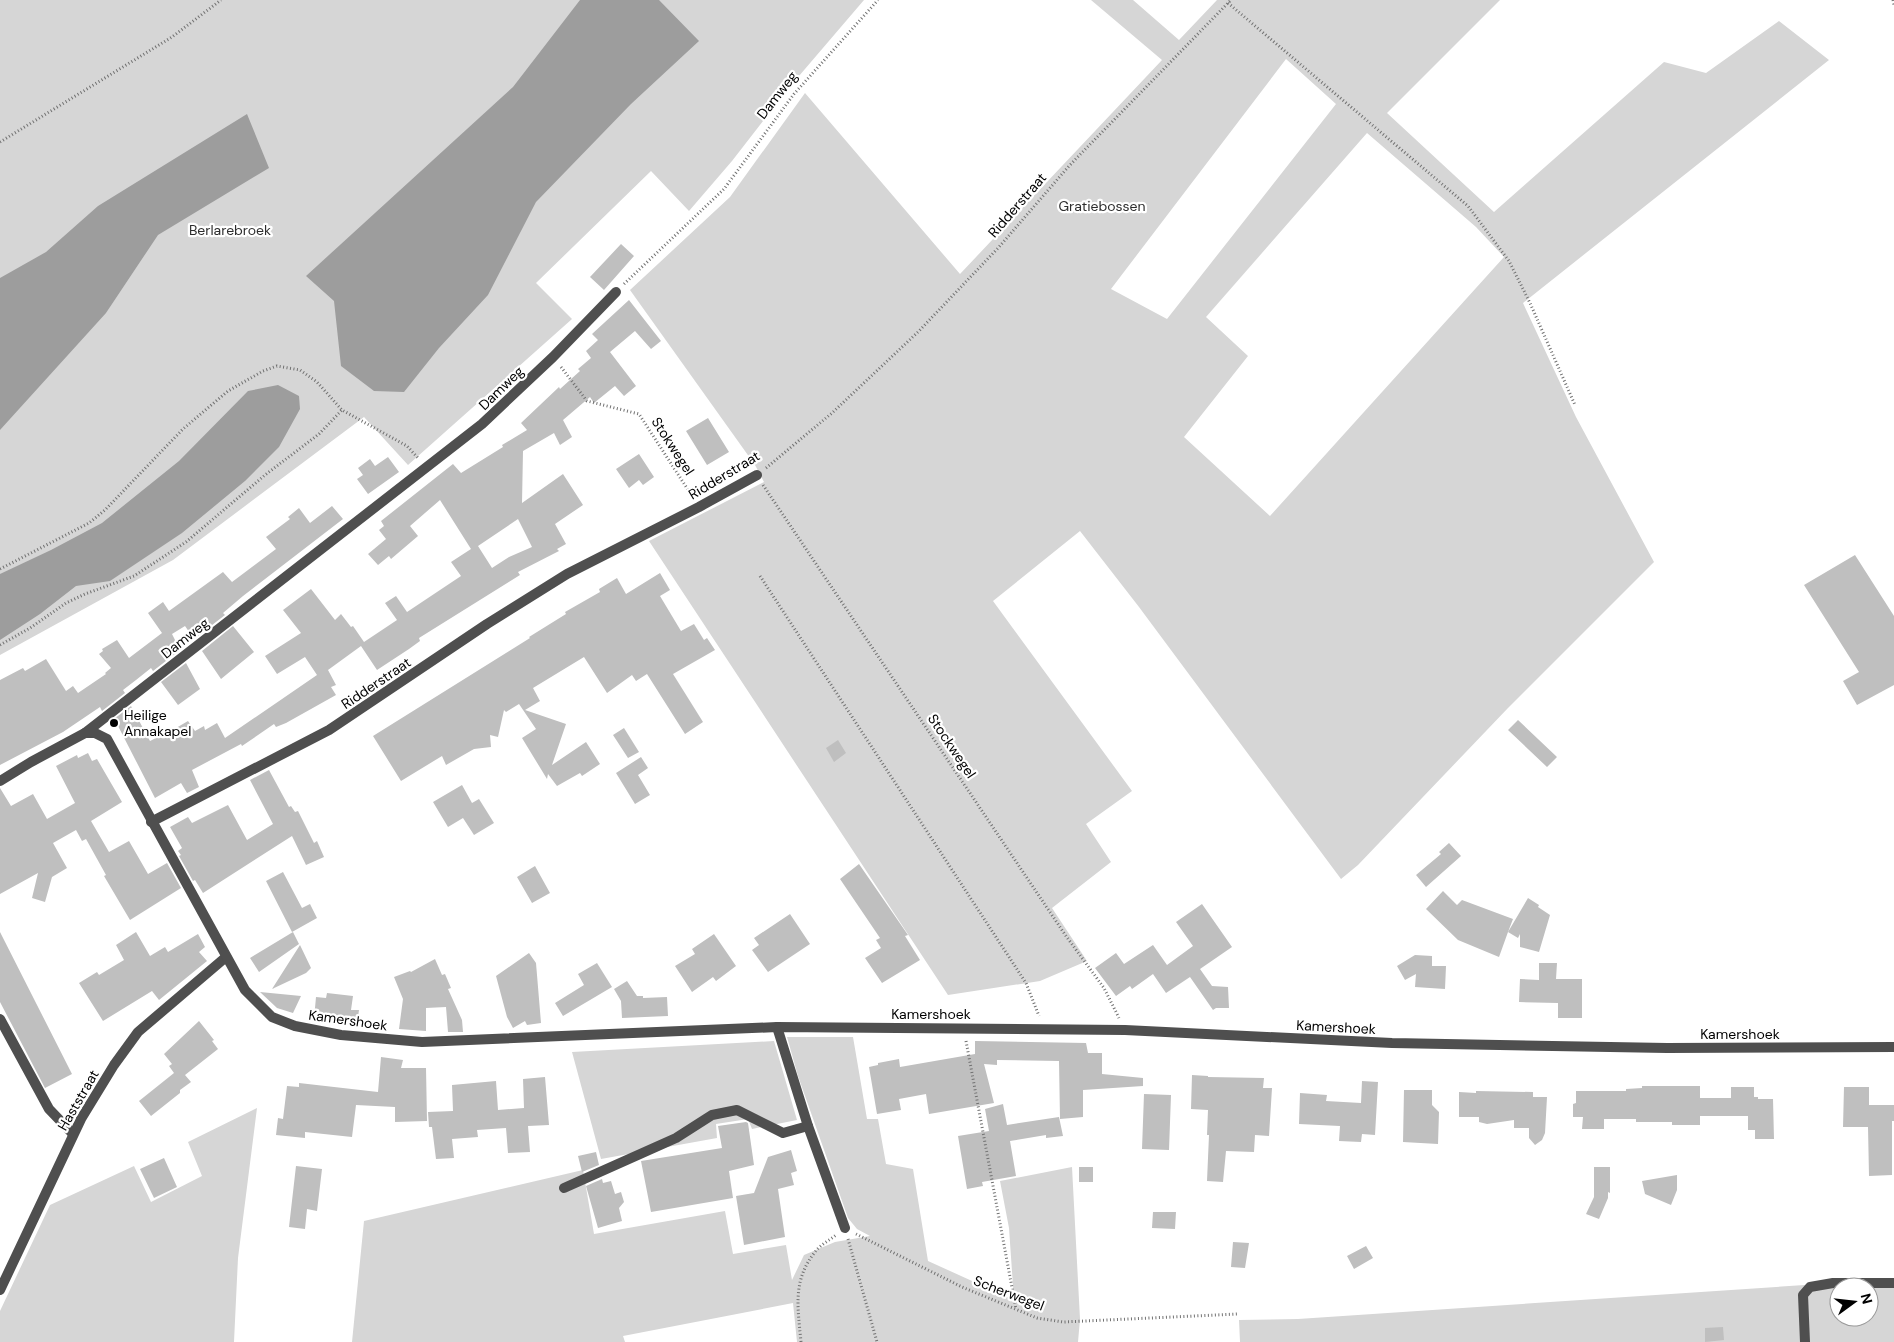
<svg xmlns="http://www.w3.org/2000/svg" width="1894" height="1342" font-family="'DM Sans',sans-serif">
<rect width="100%" height="100%" fill="#fff"/>
<path fill="#d6d6d6" fill-rule="evenodd" d="M0 0H864L787 90 732 161 689 211 651 171 536 283 572 319 408 465 364 417 173 560 0 655Z
M1091 0H1133L1179 40 1217 0H1500L1387 113 1494 212 1664 62 1706 73 1779 21 1829 60 1523 303 1576 417 1654 562 1508 708 1358 865 1341 879 1139 607 1080 531 993 601 1132 791 1086 824 1111 862 1052 908 1087 961 1040 981 948 995 649 541 764 482 755 465 630 290 730 197 805 93 960 274 1162 60ZM1286 59 1336 104 1167 319 1111 289ZM1367 133 1476 227 1504 257 1270 516 1184 437 1248 356 1206 317Z
M787 1037H853L867 1119H878L886 1164 913 1169 928 1261 1014 1300 1009 1228 1000 1181 1072 1167 1080 1319 1078 1342H797L793 1303 623 1336 625 1342H352L364 1221 583 1170 594 1234 725 1211 733 1254 786 1245 792 1280 804 1255 835 1242 870 1236 857 1229 848 1218 798 1076Z
M774 1041 797 1120 752 1129 748 1119 716 1124 717 1138 601 1159 572 1052Z
M257 1108 238 1258 234 1342H0V1311L50 1205 134 1166 151 1202 202 1176 188 1142Z
M1894 1279V1342H1240L1239 1320 1298 1319ZM1839 1287H1869V1317H1839Z"/>
<path fill="#9d9d9d" d="M580 0H659L699 41 631 104 536 202 488 295 439 348 404 392 374 391 341 366 334 301 306 276 513 87Z
M247 114 269 168 158 235 106 313 0 430V278L46 252 98 206Z
M278 385 299 396 300 409 279 447 245 481 182 533 110 581 76 586 40 614 0 640V574L51 550 102 523 179 461 248 391Z"/>
<path fill="#bfbfbf" fill-rule="evenodd" d="M621 244 634 256 604 290 590 277Z
M629 300 661 341 651 349 635 331 610 352 636 386 624 396 615 386 594 403 590 397 563 420 572 437 560 445 554 433 523 451 522 503 563 474 583 505 555 524 566 544 557 549 559 551 518 572 520 575 419 638 420 641 409 649 377 670 361 646 328 670 336 685 331 687 336 695 286 723 276 727 274 724 242 746 241 744 192 770 199 787 187 793 181 783 155 798 117 724 113 727 110 722 131 706 150 741 158 737 159 738 188 721 195 731 204 726 205 730 217 723 225 738 317 675 305 657 277 674 265 656 301 633 283 610 311 589 335 620 341 614 351 627 353 626 364 642 397 620 385 603 396 596 407 612 461 576 451 562 471 549 440 500 410 526 418 536 391 559 389 556 378 565 368 554 386 539 379 530 384 526 381 521 453 464 461 473 503 447 502 445 527 430 521 423 559 387 560 389 580 371 578 369 591 358 586 351 598 340 592 334ZM518 519 532 547 509 557 492 568 478 546Z
M708 418 729 452 707 465 686 431Z
M639 454 654 477 643 485 639 480 629 488 616 469Z
M388 457 399 472 368 494 357 479 363 475 358 468 370 459 375 466Z
M332 506 343 519 243 596 223 613 225 615 194 639 185 626 172 634 180 650 153 671 151 668 136 680 123 690 125 693 102 711 100 707 63 732 0 765V680L23 668 25 671 46 659 66 691 73 686 78 693 106 674 105 673 111 668 99 654 103 651 102 649 117 640 129 658 162 633 148 613 163 602 169 611 223 572 232 582 276 549 266 537 290 519 288 517 299 508 310 523Z
M1855 555 1894 616V685L1857 705 1843 681 1859 672 1804 585Z
M660 573 670 590 660 596 681 631 694 624 704 640 707 638 715 650 673 674 703 722 685 734 647 674 636 681 632 675 607 693 584 657 533 688 540 701 525 710 566 724 552 765 586 742 600 764 582 776 580 773 557 786 548 774 547 779 522 738 536 729 519 704 506 712 504 710 498 737 490 735 491 747 474 749 446 765 442 756 401 781 373 736 530 638 529 637 537 632 566 614 565 612 600 592 599 589 617 578 626 594Z
M233 626 254 652 221 679 202 651Z
M186 663 200 689 178 705 161 682Z
M1518 720 1557 757 1547 767 1508 730Z
M624 728 639 752 628 758 613 735Z
M838 740 846 753 834 762 826 748Z
M88 753 92 761 97 759 122 802 91 821 109 852 129 841 148 874 167 863 181 888 130 920 104 876 106 875 86 839 82 841 76 830 53 843 67 868 52 877 45 902 32 898 38 873 0 894V788L11 806 33 794 47 819 75 803 56 766 77 755 78 758Z
M641 757 648 768 638 775 650 795 635 804 616 773Z
M269 770 289 807 291 806 295 812 298 811 314 843 317 841 324 857 306 865 292 836 203 893 195 880 193 881 179 856 181 855 178 851 182 848 170 827 188 817 192 823 228 805 247 840 273 824 250 780Z
M462 785 472 803 479 799 494 823 474 835 463 818 448 827 433 802Z
M1449 843 1461 856 1426 887 1416 875 1441 854 1439 852Z
M859 864 908 935 905 936 920 960 882 983 865 958 881 948 876 940 880 938 840 879Z
M535 866 550 893 532 903 517 877Z
M283 872 302 908 310 904 317 918 292 932 266 881Z
M1443 891 1457 905 1462 900 1513 919 1508 932 1528 898 1539 905 1538 907 1550 915 1539 952 1520 947V934L1518 938 1508 932 1499 957 1458 940 1426 909Z
M1202 904 1232 947 1200 969 1212 986 1228 987 1229 1008H1216L1213 1010 1190 977 1166 993 1153 974 1132 989 1130 986 1116 996 1095 968 1116 953 1124 964 1153 945 1167 965 1193 946 1176 922Z
M790 914 810 944 768 972 752 950 759 945 754 938Z
M0 932 72 1074 45 1088 0 1002Z
M136 932 150 956 165 947 168 952 198 934 205 947 199 952 207 961 159 1000 152 991 103 1021 79 983 97 972 99 975 124 960 116 945Z
M293 932 299 944 259 972 250 958Z
M714 934 736 966 716 981 713 977 692 992 675 966 695 954 692 949Z
M300 945 311 968 306 973 272 989Z
M529 953 536 963 541 1023 527 1025 525 1021 513 1028 507 1017 496 976Z
M1415 955 1432 956V966H1446L1445 989 1415 987 1416 974 1405 980 1397 966Z
M435 959 442 975 445 974 451 988 448 989 462 1020 463 1032H448L446 1007 426 1008V1031L399 1029 403 999 394 977 410 971 411 972Z
M597 963 612 987 563 1016 555 1003 584 985 578 974Z
M1539 963H1557L1556 979H1582V1018H1558V1003L1519 1002 1520 979 1539 980Z
M627 981 637 996H643V998L667 997 668 1016 622 1018 621 1001 614 989Z
M260 992 301 996 293 1013 277 1008Z
M327 993 353 996 351 1010H359L357 1024 314 1019 316 997 326 998Z
M199 1021 214 1040 212 1041 218 1049 185 1075 191 1082 180 1090V1093L151 1116 139 1101 174 1073 169 1066 172 1064 164 1054Z
M975 1041 1086 1043 1088 1053H1102V1074L1143 1078V1086L1083 1090V1117L1060 1119 1059 1061 997 1060V1065L984 1064 994 1103 929 1114 926 1094 899 1099 901 1110 877 1114 869 1067 878 1065V1063L899 1059 900 1067 975 1054Z
M381 1057 403 1060 401 1068H426L427 1121 395 1122V1107L356 1105 352 1137 305 1132V1138L276 1135 278 1118 283 1119 287 1086 299 1087V1083L378 1092Z
M1192 1075 1208 1076V1077L1264 1078 1263 1088H1272L1269 1136 1255 1135 1254 1152 1226 1151 1223 1182 1207 1181 1209 1135H1207L1208 1110 1191 1109Z
M545 1077 549 1125 528 1126 530 1152 508 1153 506 1128 477 1130 478 1137 452 1139 454 1158 436 1159 432 1127H429L428 1112 453 1111 452 1085 496 1081 498 1110 524 1108 523 1079Z
M1362 1081 1378 1082 1375 1135 1362 1134 1361 1142 1339 1141 1340 1126 1299 1124 1300 1093 1327 1095 1326 1101 1361 1103Z
M1642 1086H1700V1098H1731V1087H1754V1097H1758V1099H1773L1774 1139H1755V1130H1748V1116H1700V1125H1672V1122H1636V1119H1604V1129H1582L1583 1117H1573V1104L1576 1103V1091H1626V1089L1642 1088Z
M1844 1087H1869V1105H1894V1121H1892V1175L1869 1176 1868 1127H1843Z
M1404 1090H1432V1105L1439 1112 1438 1144 1403 1142Z
M1476 1091 1533 1092V1097H1547L1545 1133 1542 1140 1535 1145 1529 1138V1128H1514V1120L1487 1124 1479 1122V1117H1459V1092L1476 1093Z
M1144 1094 1171 1095 1169 1150 1142 1149Z
M1003 1104 1007 1125 1059 1117 1063 1136 1046 1138V1135L1010 1141 1016 1176 982 1182 983 1186 967 1189 958 1136 989 1131 985 1109Z
M746 1122 748 1123 754 1165 729 1171 733 1198 651 1212 641 1161 722 1148 718 1126Z
M791 1150 797 1171 791 1173 794 1185 778 1189 785 1237 744 1245 736 1196 754 1193 768 1157Z
M596 1152 599 1165 582 1172 578 1156Z
M164 1158 177 1187 154 1198 140 1169Z
M296 1166 322 1169 317 1211 307 1209 305 1229 289 1227Z
M1079 1167H1093V1182H1079Z
M1594 1167H1610V1193L1608 1192V1198L1599 1219 1586 1214 1594 1197Z
M1677 1175V1190L1671 1205 1645 1194 1642 1181Z
M602 1179 603 1183 611 1181 615 1194 621 1192 624 1202 619 1208 622 1221 598 1228 586 1186Z
M1153 1212H1176L1175 1229 1152 1228Z
M1233 1242 1249 1243 1245 1268 1231 1267Z
M1366 1246 1373 1258 1354 1269 1347 1256Z
M1723 1327 1724 1340 1705 1342V1328Z"/>
<g fill="none" stroke-linecap="round" stroke-linejoin="round">
<path stroke="#717171" stroke-width="3" stroke-dasharray="1 2.5" stroke-linecap="butt" d="M1893 0 1894 5
M1228 3 1468 206 1509 261 1530 303 1575 405
M0 142 172 37 221 0
M624 284 724 189 794 94 878 0
M561 367 587 401 639 414 692 496
M766 468 832 413 918 332 999 247 1069 166 1231 0
M763 485 1066 936 1104 988 1119 1018
M0 569 89 523 105 510 183 429 228 391 263 371 277 366 300 370 317 382 342 410 407 446 418 458
M760 576 1026 983 1039 1016
M0 645 30 628 66 603 85 594 134 576 186 542 265 475 319 434 342 410
M966 1041 1016 1309
M856 1234 962 1287 1037 1318 1063 1322 1238 1314
M848 1239 877 1342
M801 1342C798 1308 792 1281 815 1252 820 1245 830 1240 836 1235"/>
<path stroke="#4f4f4f" stroke-width="10" d="M0 1019 49 1109 73 1134
M564 1188 676 1138 712 1115 737 1110 783 1133 808 1126
M1805 1342 1803 1295 1810 1287 1833 1283H1894"/>
<path stroke="#4f4f4f" stroke-width="10" d="M85 733 482 424 553 357 616 292
M151 822 329 730 487 624 567 574 699 507 757 475
M777 1027 808 1126 845 1228
M0 1290 81 1119 114 1065 138 1032 226 957"/>
<path stroke="#4f4f4f" stroke-width="10" d="M0 781 31 762 85 733H95L107 739 245 990 272 1017 295 1026 341 1035 422 1042 777 1027 1125 1030 1392 1043 1667 1048 1894 1047"/>
</g>
<circle fill="#000" stroke="#fff" stroke-width="2" cx="114" cy="723" r="5"/>
<g text-anchor="middle" dominant-baseline="central" stroke-width="4.5" stroke-linejoin="round" paint-order="stroke">
<g font-size="14" fill="#000" stroke="#fff">
<text transform="translate(777 95) rotate(-52)">Damweg</text>
<text transform="translate(1017 205) rotate(-49)">Ridderstraat</text>
<text transform="translate(501 388) rotate(-44)">Damweg</text>
<text transform="translate(673 446) rotate(57)">Stokwegel</text>
<text transform="translate(724 475) rotate(-31)">Ridderstraat</text>
<text transform="translate(185 638) rotate(-38)">Damweg</text>
<text transform="translate(376 683) rotate(-34)">Ridderstraat</text>
<text transform="translate(952 746) rotate(56)">Stockwegel</text>
<text x="931" y="1014">Kamershoek</text>
<text transform="translate(348 1020) rotate(8)">Kamershoek</text>
<text transform="translate(1336 1027) rotate(3)">Kamershoek</text>
<text x="1740" y="1034">Kamershoek</text>
<text transform="translate(78 1100) rotate(-60)">Haststraat</text>
<text transform="translate(1009 1293) rotate(21)">Scherwegel</text>
</g>
<g font-size="14" fill="#2d2d2d" stroke="#fff">
<text x="1102" y="206">Gratiebossen</text>
<text x="230" y="230">Berlarebroek</text>
</g>
<g font-size="14" fill="#000" stroke="#fff" text-anchor="start">
<text x="124" y="715">Heilige<tspan x="124" dy="16">Annakapel</tspan></text>
</g>
</g>
<g transform="translate(1854 1302) rotate(75)"><circle r="24" fill="#ffffff" stroke="#999999"/>
<path d="M0-4L9 19L0 12L-9 19Z" fill="#000000"/>
<text y="-8" font-size="14" font-weight="bold" text-anchor="middle" fill="#000000">N</text>
</g>
</svg>
